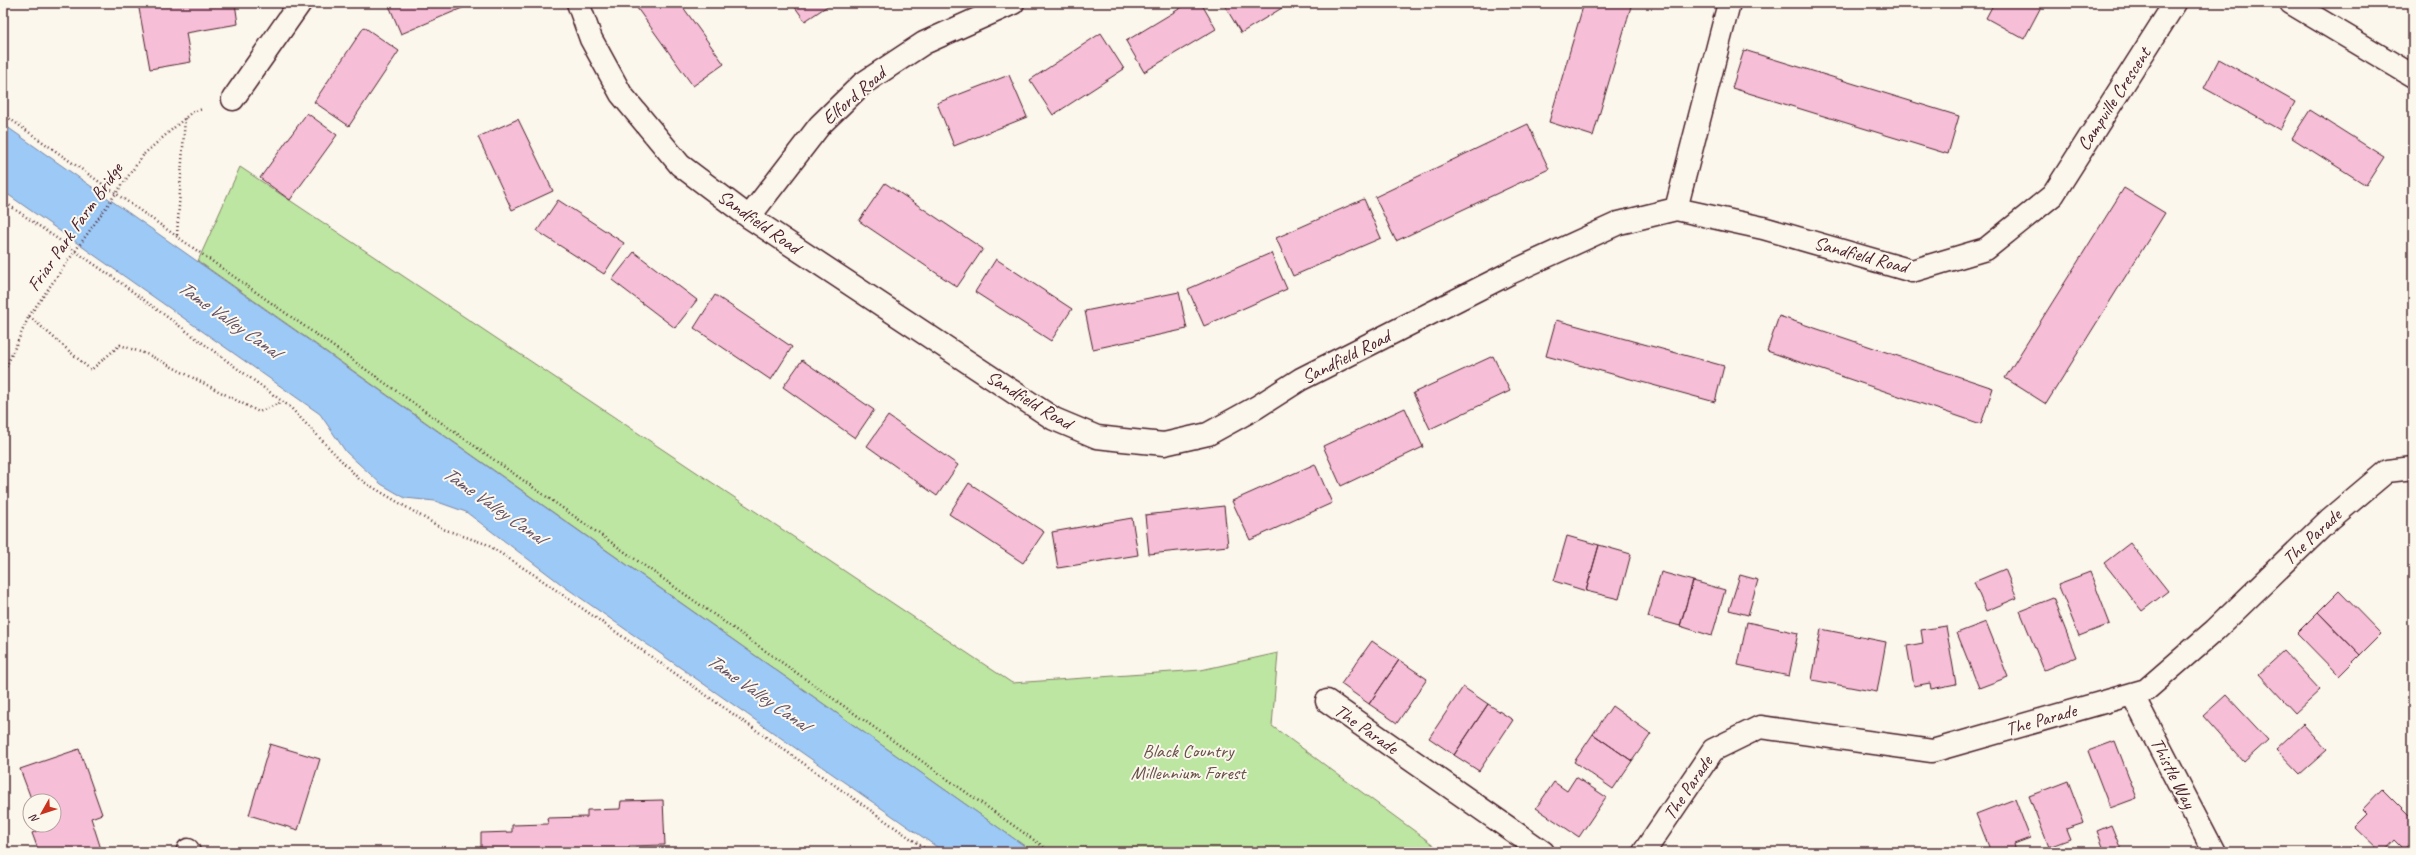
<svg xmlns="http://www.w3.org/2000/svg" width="2416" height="855" font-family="Caveat,sans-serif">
<rect width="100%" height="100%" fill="#fbf7ec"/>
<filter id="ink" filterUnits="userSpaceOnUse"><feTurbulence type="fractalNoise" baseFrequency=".025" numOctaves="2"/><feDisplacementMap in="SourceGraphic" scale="8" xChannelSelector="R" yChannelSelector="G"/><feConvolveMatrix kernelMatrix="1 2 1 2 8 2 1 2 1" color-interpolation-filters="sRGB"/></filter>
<g filter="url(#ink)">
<path fill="#bde6a2" stroke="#848266" d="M240 167 1012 683 1201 670 1278 653 1272 726 1443 852H1033L198 261Z"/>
<path fill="#9cc9f6" stroke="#7b85a5" d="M3 124 1033 852H944L565 587 466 512 435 501 405 498 381 484 346 452 320 414 3 191Z"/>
<path fill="#f6bfd7" stroke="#4a1f2b" d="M138 3H235L238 24 186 33 191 62 150 69Z
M388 3H474L401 34Z
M644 3H680L724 64 693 86 637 8Z
M792 3H832L805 21Z
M1189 3H1201L1216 29 1144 72 1126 41Z
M1223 3H1290L1241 33Z
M1584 3H1632L1593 136 1549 122Z
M1994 3H2043L2024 39 1986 18Z
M364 27 399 51 349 126 314 102Z
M1101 33 1124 69 1053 115 1030 80Z
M1744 50 1959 116 1948 154 1732 88Z
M2219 59 2295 102 2280 130 2204 88Z
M1009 75 1027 117 954 146 937 103Z
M2310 110 2384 157 2366 185 2292 138Z
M307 113 337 135 290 200 260 178Z
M518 119 553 191 512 210 478 137Z
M1528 124 1549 169 1396 241 1375 197Z
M885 183 983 249 957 287 859 221Z
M2124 188 2165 213 2046 404 2005 378Z
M1364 199 1381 238 1293 276 1276 238Z
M558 200 624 243 604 274 537 231Z
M634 252 697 300 675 328 612 280Z
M1271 253 1287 289 1204 326 1188 289Z
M996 259 1072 309 1051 341 975 292Z
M1179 292 1187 329 1093 349 1085 311Z
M715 295 792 347 771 380 694 328Z
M1779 316 1993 388 1981 424 1767 351Z
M1556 320 1724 366 1715 402 1546 356Z
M1493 356 1510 391 1430 429 1413 393Z
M802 360 874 410 855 438 783 387Z
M1405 408 1423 447 1341 486 1323 446Z
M888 416 958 465 937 496 867 446Z
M1315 464 1332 503 1250 540 1232 501Z
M969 483 1044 532 1023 563 949 514Z
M1224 506 1228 546 1149 554 1145 515Z
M1132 518 1138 555 1058 568 1052 532Z
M1567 536 1599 545 1586 591 1554 581Z
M2130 543 2168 591 2142 611 2104 563Z
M1599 545 1631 554 1619 599 1586 591Z
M2005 569 2017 598 1986 611 1974 582Z
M1661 572 1693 581 1680 626 1648 617Z
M2090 572 2110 624 2079 636 2058 584Z
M1740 575 1758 580 1748 615 1729 610Z
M1693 581 1725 590 1712 636 1680 626Z
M2339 591 2381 634 2360 655 2318 612Z
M2053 598 2076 657 2044 670 2020 611Z
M2318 612 2360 655 2339 676 2297 633Z
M1747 622 1798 633 1789 676 1738 665Z
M1986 622 2008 677 1979 688 1957 633Z
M1946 626 1956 684 1931 689 1930 683 1914 686 1907 646 1923 643 1921 630Z
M1821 629 1886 642 1877 692 1812 680Z
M1372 641 1399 660 1369 704 1341 684Z
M2284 651 2320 690 2295 713 2259 674Z
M1399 660 1427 679 1397 723 1369 704Z
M1463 687 1488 704 1454 755 1429 738Z
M2226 695 2268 740 2244 762 2203 716Z
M1488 704 1513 720 1479 771 1454 755Z
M1612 706 1651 734 1632 761 1593 734Z
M2303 724 2327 750 2300 774 2276 749Z
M1593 734 1632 761 1613 789 1574 762Z
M2115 741 2137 798 2110 808 2088 751Z
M270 744 320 759 298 830 249 815Z
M79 749 102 814 91 818 102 852H39L32 833 42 829 41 825H54V801H32L20 769Z
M1576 777 1606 797 1579 837 1536 808 1554 782 1567 791Z
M2068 781 2084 823 2066 829 2070 839 2049 847 2029 796Z
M2382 789 2413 820V840L2404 849 2395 840 2384 852H2381L2355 827 2368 814 2363 809Z
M2015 799 2030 838 2014 844 2016 852H1991L1976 814Z
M663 800 665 845 629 846V852H481V833L512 832V825L548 824 547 818 587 817V810L620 809 621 801Z
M2111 825 2122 852H2105L2097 831Z
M2353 847 2361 852H2350Z"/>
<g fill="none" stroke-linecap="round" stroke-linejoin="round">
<defs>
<path id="minor" d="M578 3 591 39 621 94 680 165 749 217 1054 419 1097 437 1123 440 1164 444 1208 434 1257 407 1301 379 1510 273 1619 223 1676 209 1763 228 1912 271 1986 249 2053 195 2175 3
M2291 3 2413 76
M233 99 300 3
M1676 209 1729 3
M749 217 820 125 862 84 924 43 1013 3
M2132 694 2214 852
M1327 701 1543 852
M188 850 189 852
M1644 852 1713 750 1760 727 1932 751 2146 690 2215 630 2330 519 2387 471 2413 468"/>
</defs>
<use href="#minor" stroke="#4a1f2b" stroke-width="25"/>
<path stroke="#4a1f2b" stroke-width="2.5" stroke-dasharray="1 3" stroke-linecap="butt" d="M3 114 1051 852
M144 154 192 112 203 109
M3 201 114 278 290 407 359 479 443 529 486 544 536 576 930 852
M177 235 185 118
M3 374 29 316 91 370 120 345 149 355 259 412 282 402"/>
<use href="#minor" stroke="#fbf7ec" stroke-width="22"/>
<path stroke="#4a1f2b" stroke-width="2.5" stroke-dasharray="1 3" stroke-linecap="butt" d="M29 316 144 154"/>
</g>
</g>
<g text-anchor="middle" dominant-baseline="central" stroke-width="4" stroke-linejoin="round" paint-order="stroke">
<g font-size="19" fill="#4a1f2b" stroke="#fbf7ec">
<text transform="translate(854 96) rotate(-41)">Elford Road</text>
<text transform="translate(2114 99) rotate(-57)">Campville Crescent</text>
<text transform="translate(759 222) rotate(35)">Sandfield Road</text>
<text transform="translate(75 227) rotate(-55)">Friar Park Farm Bridge</text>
<text transform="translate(1861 255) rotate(15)">Sandfield Road</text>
<text transform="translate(1346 357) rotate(-27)">Sandfield Road</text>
<text transform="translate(1029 400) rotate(31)">Sandfield Road</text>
<text transform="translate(2312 537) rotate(-43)">The Parade</text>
<text transform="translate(2041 720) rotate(-16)">The Parade</text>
<text transform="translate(1366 729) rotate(35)">The Parade</text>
<text transform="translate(2173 773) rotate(63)">Thistle Way</text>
<text transform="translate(1688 788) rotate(-56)">The Parade</text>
</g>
<g font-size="19" fill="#675149" stroke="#fbf7ec">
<text x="1188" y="751">Black Country<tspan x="1188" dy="22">Millennium Forest</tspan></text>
</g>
<g font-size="20" font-style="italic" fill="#635268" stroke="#fbf7ec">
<text transform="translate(229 319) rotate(35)">Tame Valley Canal</text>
<text transform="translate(494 505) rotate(35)">Tame Valley Canal</text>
<text transform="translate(758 692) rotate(35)">Tame Valley Canal</text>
</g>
</g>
<rect width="2416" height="855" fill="none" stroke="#fbf7ec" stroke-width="16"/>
<rect x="8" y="8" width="2400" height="839" fill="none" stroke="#4a1f2b" stroke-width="1.5" filter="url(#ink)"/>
<g transform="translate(42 813) rotate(231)"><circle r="19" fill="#fbf7ec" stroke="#b4a19f"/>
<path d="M0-3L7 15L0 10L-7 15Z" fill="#c8321e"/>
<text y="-6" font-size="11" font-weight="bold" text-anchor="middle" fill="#4a1f2b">N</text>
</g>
</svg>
